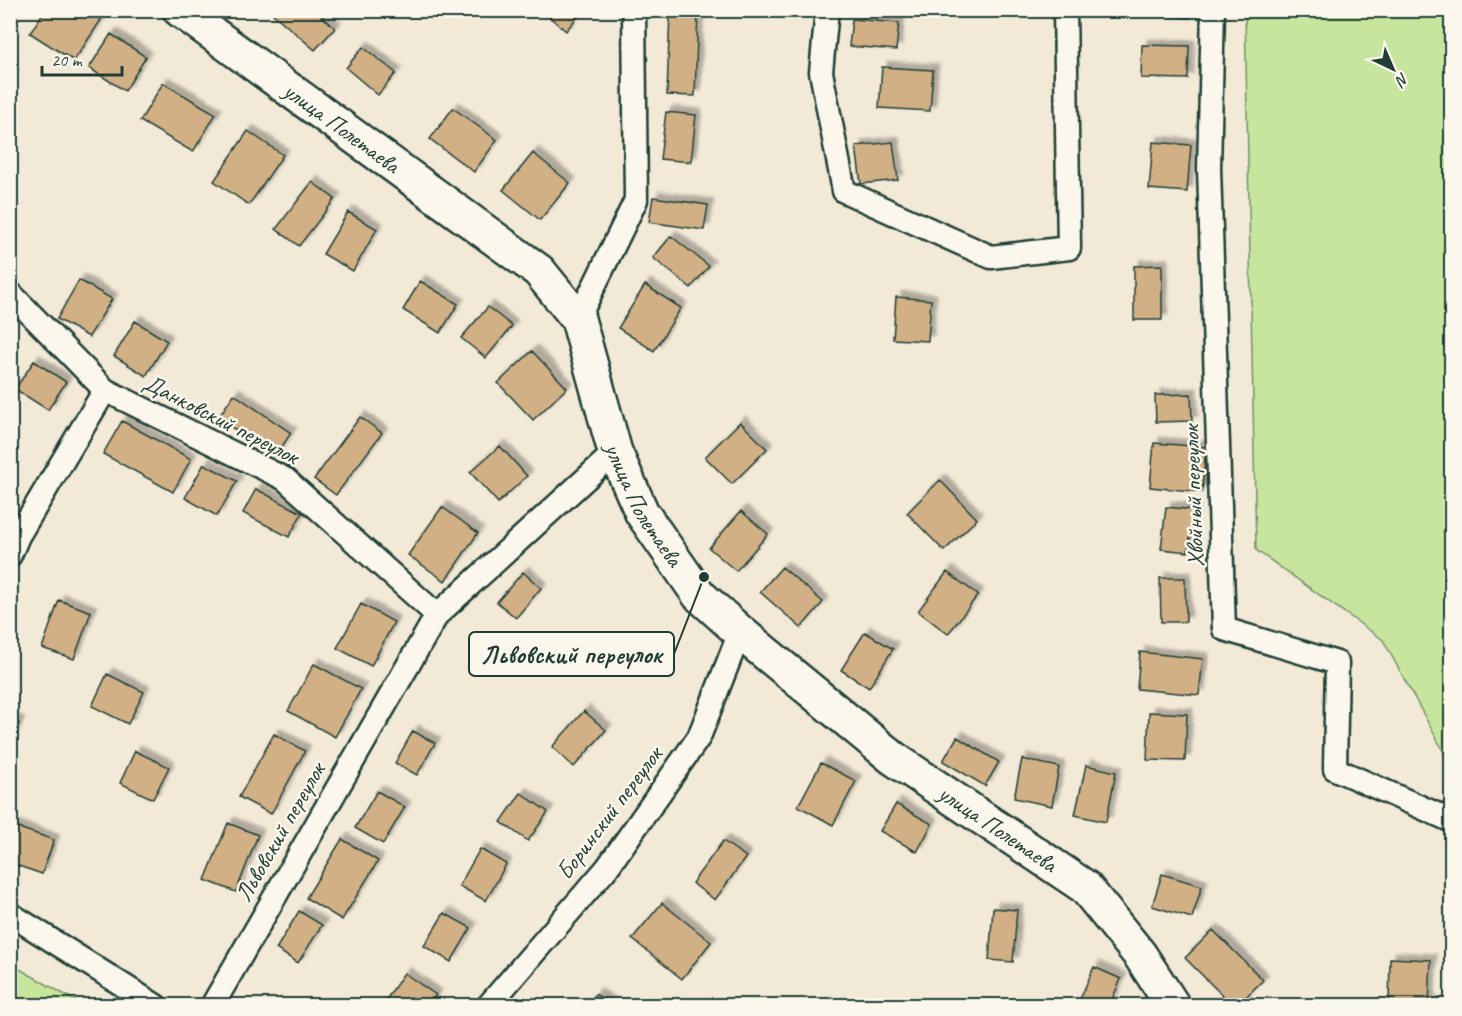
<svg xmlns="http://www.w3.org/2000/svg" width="1462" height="1016" font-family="Caveat,sans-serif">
<defs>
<filter id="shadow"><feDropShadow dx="5.5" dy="-5.5" stdDeviation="1.5" flood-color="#0004"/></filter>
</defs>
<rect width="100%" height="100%" fill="#f3e9d7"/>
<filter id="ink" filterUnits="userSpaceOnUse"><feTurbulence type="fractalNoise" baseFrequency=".0167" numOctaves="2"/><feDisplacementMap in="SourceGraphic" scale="12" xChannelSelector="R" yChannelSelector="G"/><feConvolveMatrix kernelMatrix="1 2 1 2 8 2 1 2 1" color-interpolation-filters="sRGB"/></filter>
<g filter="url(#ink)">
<path fill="#c7e59d" stroke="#739168" stroke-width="1.5" d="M1245 11H1451V765L1383 640 1256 550Z
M10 964H11L83 1005H11Z"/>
<path fill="#d2b085" stroke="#1f3d34" stroke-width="1.5" filter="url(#shadow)" d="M45 10H87L101 20 74 61 30 33Z
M276 10H315L335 28 315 50 273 14Z
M541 10H583L566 31Z
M670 10H698L695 96 667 95Z
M1153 10H1191L1190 18 1152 15Z
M852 19 899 23 896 50 849 46Z
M111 34 146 57 125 91 89 68Z
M1142 45 1189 46 1188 79 1141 78Z
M363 47 396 73 378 95 346 68Z
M882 67 933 70 930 111 879 108Z
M163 83 216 114 193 152 140 121Z
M453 108 497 140 474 172 430 139Z
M666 112 696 115 691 162 660 159Z
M248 131 283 155 249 205 214 181Z
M893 142 898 180 861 184 856 146Z
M1153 142 1191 145 1187 192 1149 189Z
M533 153 570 183 540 220 503 190Z
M312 182 335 199 299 246 276 229Z
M653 197 708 205 704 230 649 222Z
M348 212 377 229 353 271 323 254Z
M671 236 709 266 691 288 653 258Z
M1162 265V320H1134V266Z
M79 280 112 299 89 337 57 319Z
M420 281 458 304 440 333 403 310Z
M645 285 681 308 654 351 618 328Z
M896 297 931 300 928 341 893 339Z
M488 307 512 326 486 358 461 338Z
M135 321 167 341 146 376 114 356Z
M532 351 567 388 533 420 498 383Z
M34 361 66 382 48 410 15 389Z
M234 394 291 433 275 457 218 418Z
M1191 394 1192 421 1156 422 1155 395Z
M360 417 382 433 336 495 314 479Z
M122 421 191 459 173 492 103 454Z
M740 422 767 449 732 484 705 457Z
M1154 443 1206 447 1202 492 1150 487Z
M500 446 527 476 498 503 470 472Z
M204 464 237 481 217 516 185 498Z
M940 480 977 519 944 551 907 513Z
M256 489 302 513 289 537 243 513Z
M442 507 478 533 445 581 408 555Z
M1166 507 1194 510 1188 552 1161 549Z
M741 511 768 534 736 571 709 548Z
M782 567 823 602 801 628 760 592Z
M523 572 541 588 516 618 497 602Z
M947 572 978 595 948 634 918 611Z
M1160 578H1185L1186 622H1161Z
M59 600 91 612 74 659 42 648Z
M361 604 394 622 371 666 337 648Z
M865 632 893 649 869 688 841 670Z
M1140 652 1203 659 1199 695 1137 689Z
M314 664 361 689 335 737 288 711Z
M107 674 144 692 128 724 92 706Z
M584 711 606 730 574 767 552 747Z
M1149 712 1187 714 1185 761 1147 760Z
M10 719 19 723 10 741Z
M413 731 435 743 417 775 395 763Z
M274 734 305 751 271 814 239 797Z
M957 737 999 762 985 786 943 761Z
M135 751 169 767 153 799 120 783Z
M1022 759 1059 767 1052 806 1014 798Z
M821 763 856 781 833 825 798 806Z
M1086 765 1116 772 1106 822 1075 815Z
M377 791 405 807 383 844 355 828Z
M521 793 548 812 528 841 501 822Z
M896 804 932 824 917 852 880 831Z
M228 823 258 835 236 892 205 880Z
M13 826 54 840 42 874 10 863V833Z
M342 839 378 861 342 920 306 898Z
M723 841 746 857 715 900 692 883Z
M480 849 506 864 486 901 459 886Z
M1162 874 1202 886 1192 918 1152 906Z
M662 903 711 942 682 979 632 939Z
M993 908 1017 910 1013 962 989 960Z
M299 911 322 925 298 963 276 949Z
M444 913 471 928 451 962 424 946Z
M1213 930 1263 980 1237 1006H1233L1185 958Z
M1390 958 1431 960 1429 1006H1389Z
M1094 967 1121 979 1109 1006H1077Z
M404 973 436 995 429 1006H382Z
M595 994 614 1006H588Z"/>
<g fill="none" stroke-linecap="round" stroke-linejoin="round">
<defs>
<path id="street" d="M827 10 821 72 844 191 991 257 1069 248 1065 10
M1213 10 1209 168 1224 629 1337 663 1335 769 1452 821
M10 293 105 390 285 479 437 615
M578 319 636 200 634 10
M10 555 18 536 105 390
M10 914 156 1006
M212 1006 437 615 615 452
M488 1006 607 868 699 737 740 632"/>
<g id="secondary">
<path id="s1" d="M180 10 539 271 578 319 615 452 642 513 699 595 740 632 893 758 1085 887 1140 955 1173 1006"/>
</g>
</defs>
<use href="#street" stroke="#1f3d34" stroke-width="27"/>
<use href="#secondary" stroke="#1f3d34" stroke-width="38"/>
<use href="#street" stroke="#fbf7ec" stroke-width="22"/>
<use href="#secondary" stroke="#fbf7ec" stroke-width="33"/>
</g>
</g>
<g text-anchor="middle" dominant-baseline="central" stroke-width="5" stroke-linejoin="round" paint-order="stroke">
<g font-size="24" fill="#1f3d34" stroke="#fbf7ec">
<text stroke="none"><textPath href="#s1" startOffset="200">улица Полетаева</textPath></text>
<text transform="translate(221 419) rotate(27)">Данковский переулок</text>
<text transform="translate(1193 496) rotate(-92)">Хвойный переулок</text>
<text stroke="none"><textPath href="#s1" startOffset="704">улица Полетаева</textPath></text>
<text transform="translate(609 813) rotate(-53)">Боринский переулок</text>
<text stroke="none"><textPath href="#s1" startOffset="1190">улица Полетаева</textPath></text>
<text transform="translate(280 832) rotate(-60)">Львовский переулок</text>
</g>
</g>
<path fill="none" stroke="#1f3d34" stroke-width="2" d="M704 577L674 654"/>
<circle fill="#1f3d34" stroke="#fbf7ec" stroke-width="2" cx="704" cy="577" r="6"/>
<rect fill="#fbf7ec" stroke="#1f3d34" stroke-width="2" x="469" y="632" width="205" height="44" rx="6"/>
<g font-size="26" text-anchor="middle" font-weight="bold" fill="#1f3d34">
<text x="571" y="663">Львовский переулок</text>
</g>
<rect width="1462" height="1016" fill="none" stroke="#fbf7ec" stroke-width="36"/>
<rect x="18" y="18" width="1426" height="980" fill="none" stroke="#1f3d34" stroke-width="2" filter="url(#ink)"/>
<g transform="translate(1393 69) rotate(136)" stroke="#fbf7ec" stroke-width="4.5" paint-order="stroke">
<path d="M0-4.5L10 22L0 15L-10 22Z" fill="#1f3d34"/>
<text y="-9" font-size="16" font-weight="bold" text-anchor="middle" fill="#1f3d34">N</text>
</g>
<path d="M42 66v9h80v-9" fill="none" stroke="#1f3d34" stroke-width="3"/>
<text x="51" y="66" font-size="18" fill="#1f3d34" stroke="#fbf7ec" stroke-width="4.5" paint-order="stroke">20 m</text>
</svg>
